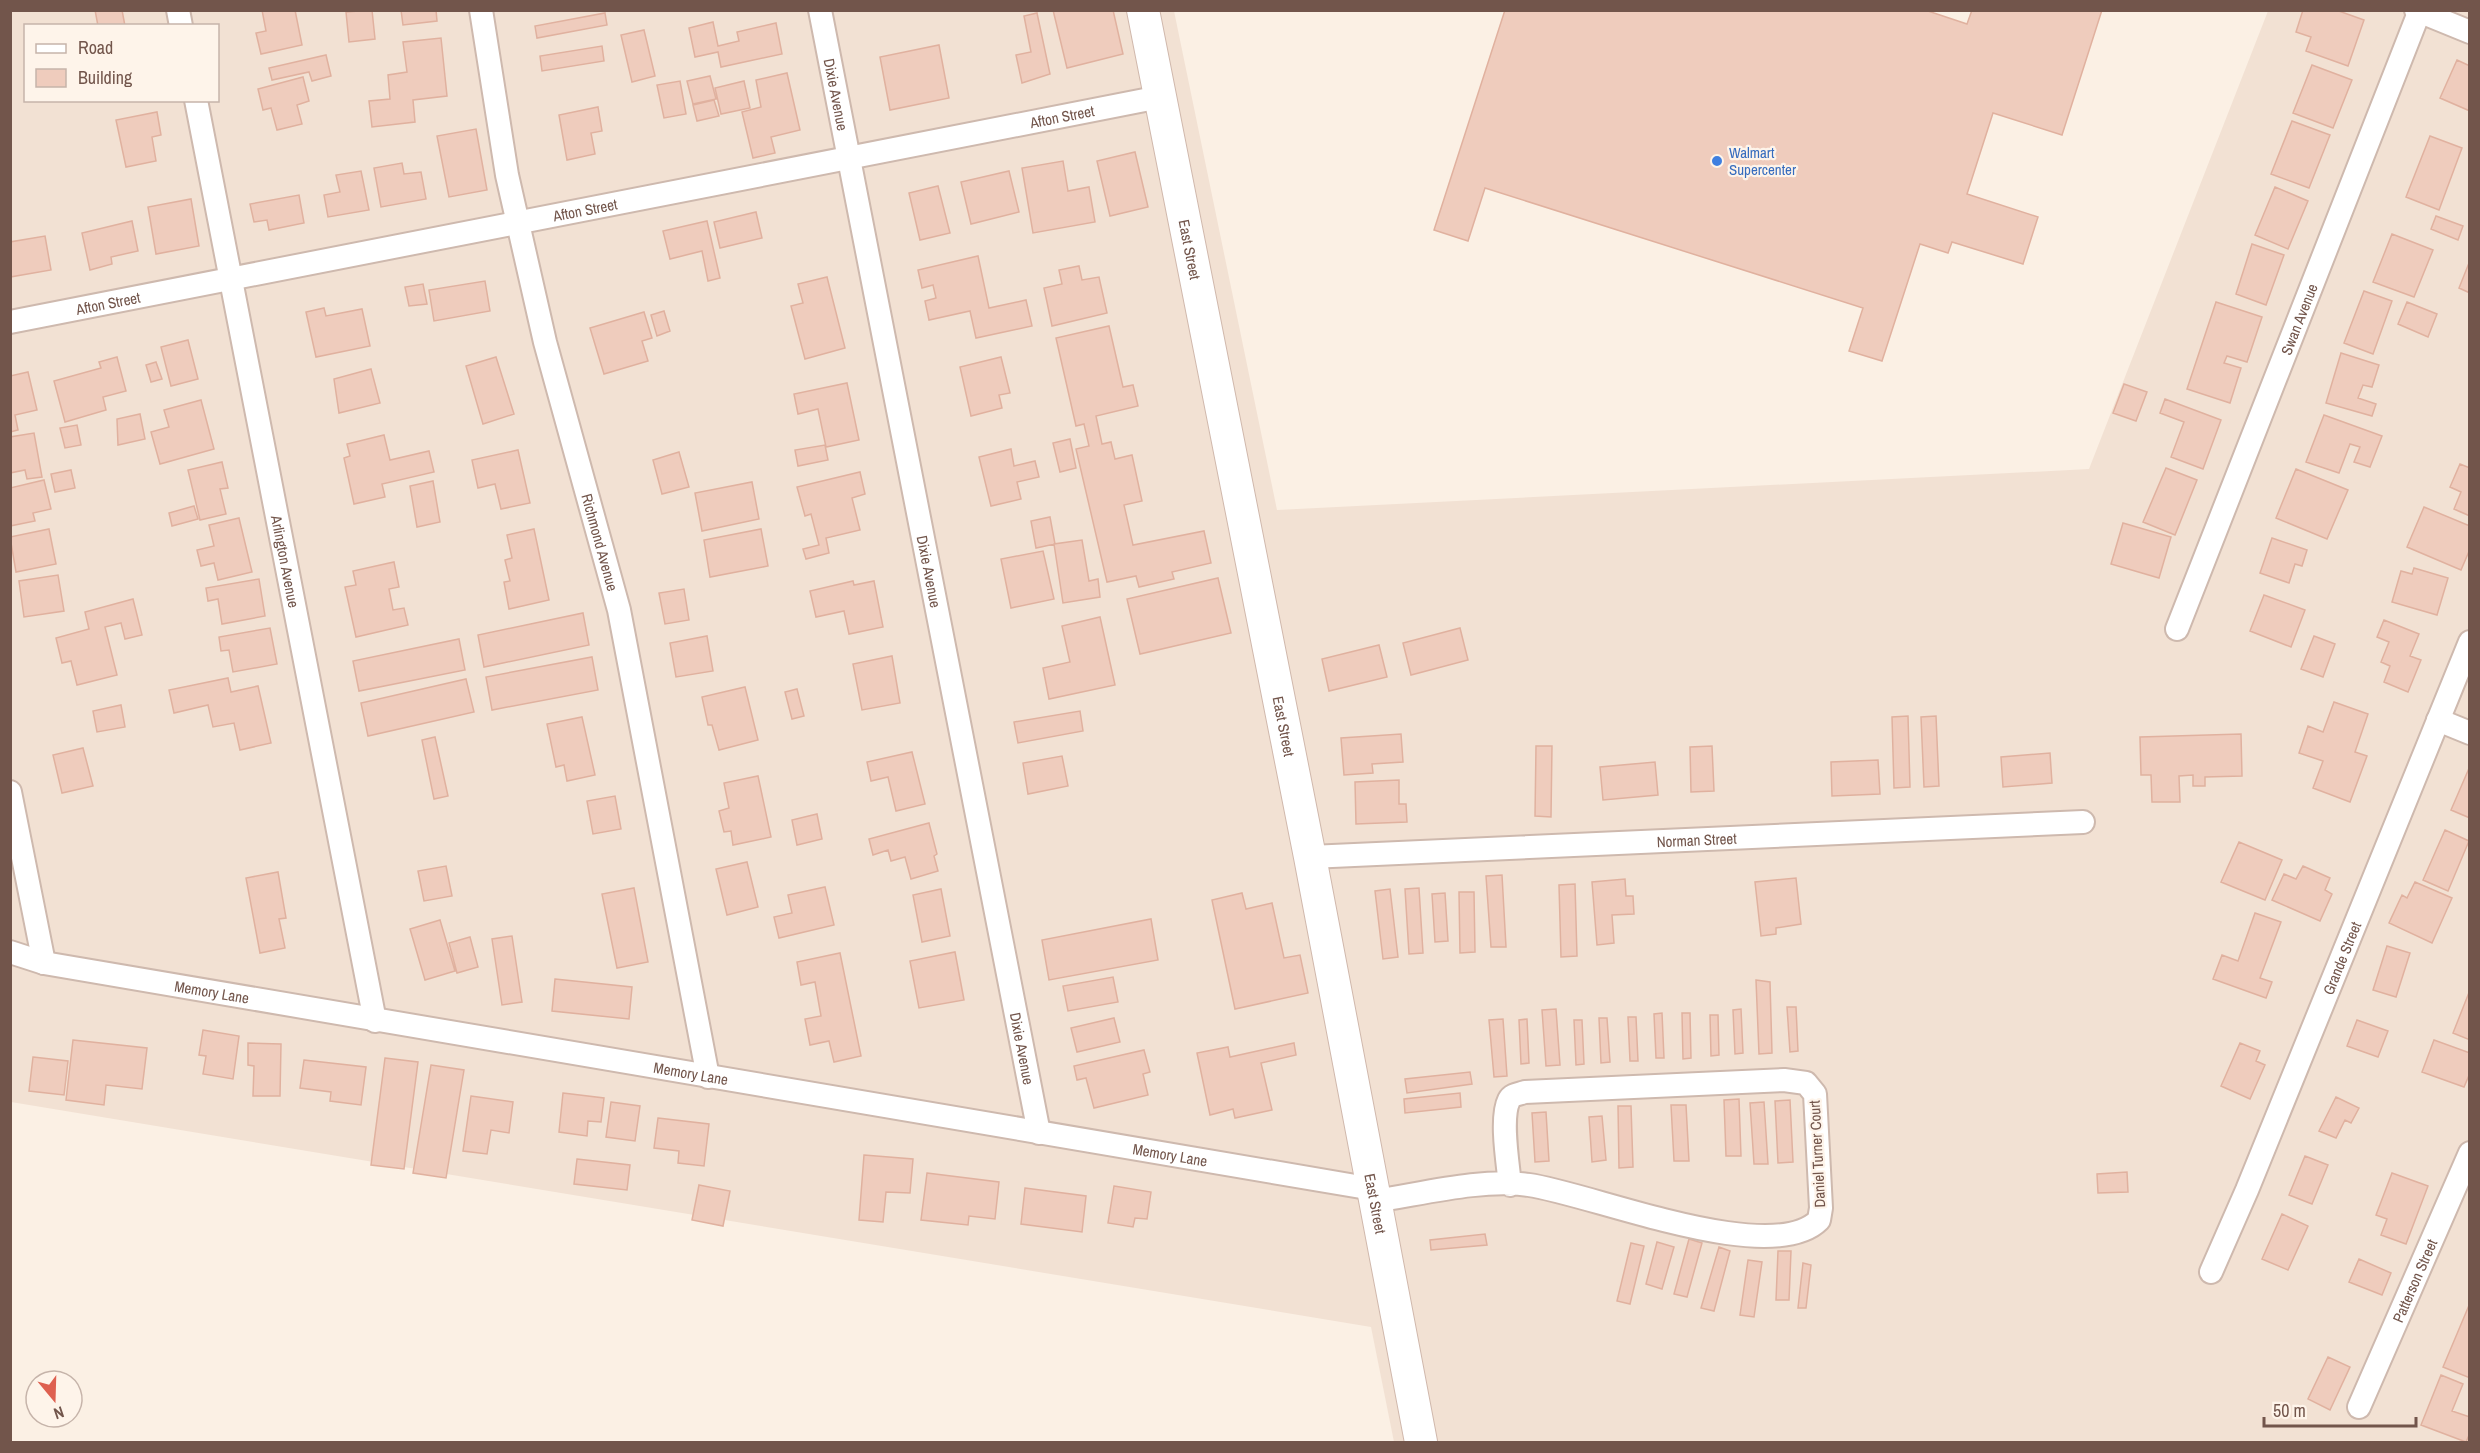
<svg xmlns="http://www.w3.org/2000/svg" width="2480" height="1453" font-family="'Archivo Narrow',sans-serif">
<rect width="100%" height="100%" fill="#fbf0e4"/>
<path fill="#f2e1d3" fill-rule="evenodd" d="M10 11H1174L1277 510 2089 469 2268 11H2469V1442H1394L1371 1327 11 1102ZM26 26H218V100H26Z"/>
<path fill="#efccbd" stroke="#e0b19f" stroke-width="1.5" d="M95 10H122L125 26H98Z
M262 10H295L302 45 261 54 256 33 266 31Z
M372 10 375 39 349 42 346 12Z
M401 10H436L437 21 403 25Z
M1053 10H1113L1123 54 1067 68Z
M1505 10H1925L1967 24 1972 10H2102L2062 135 1993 113 1967 194 2038 217 2023 264 1952 242 1948 253 1920 244 1882 361 1849 351 1863 308 1485 188 1468 241 1434 230Z
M2303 10H2336L2364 20 2348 66 2306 51 2311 37 2296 32Z
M605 13 607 25 537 38 535 26Z
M1037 13 1050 74 1022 83 1016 55 1031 52 1024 16Z
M713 22 718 46 739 41 737 32 776 23 782 54 721 67 718 52 695 57 689 28Z
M644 30 655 76 632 82 621 35Z
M441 38 447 96 413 100 415 122 372 127 369 101 390 99 388 75 407 72 403 42Z
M939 45 949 98 890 110 880 57Z
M602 46 604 61 542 71 540 56Z
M326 55 331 76 312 81 309 72 272 80 269 68Z
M2457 60 2470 66V111L2440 98Z
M2312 65 2352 80 2333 128 2293 113Z
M787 73 800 130 771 137 775 153 753 158 742 112 761 107 756 80Z
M710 76 716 99 693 104 687 81Z
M303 77 309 101 297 105 302 124 277 130 271 108 263 110 258 89Z
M680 81 686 114 664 118 657 85Z
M744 81 750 108 721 114 715 88Z
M714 100 719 116 697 121 693 105Z
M598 107 602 131 591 133 595 154 567 160 559 115Z
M157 112 161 135 152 137 156 161 126 167 116 120Z
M2292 121 2330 135 2309 188 2271 174Z
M476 129 487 190 449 197 437 136Z
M2430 136 2462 148 2439 210 2406 197Z
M1135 152 1148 207 1110 216 1097 161Z
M1063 161 1068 191 1089 187 1095 222 1033 233 1022 168Z
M402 163 404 174 421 172 426 199 381 207 374 168Z
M361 171 369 210 328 217 324 195 340 192 336 175Z
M1009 171 1019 212 971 224 961 182Z
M938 186 950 233 920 240 909 193Z
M2275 187 2308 201 2288 249 2255 235Z
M299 195 304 223 269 230 267 220 254 222 250 204Z
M191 199 199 246 156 254 148 207Z
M756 212 762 238 720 248 714 222Z
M2436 216 2463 226 2458 240 2431 229Z
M132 221 138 251 111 257 112 264 90 270 82 233Z
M707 221 720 278 708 281 702 251 670 259 663 231Z
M2392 234 2433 250 2414 297 2373 282Z
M45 236 51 270 10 277V242Z
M2252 244 2284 255 2266 305 2236 294Z
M978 256 989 308 1026 300 1032 326 976 338 970 311 929 320 925 301 936 298 933 285 922 288 918 270Z
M2469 263H2470V293L2459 288Z
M1079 266 1082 280 1099 277 1107 313 1052 326 1044 288 1062 284 1059 270Z
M827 277 845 348 805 359 791 306 803 303 798 284Z
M485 281 490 311 434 321 429 290Z
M423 284 427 304 409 306 405 287Z
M2364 291 2392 301 2373 354 2344 343Z
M2216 302 2262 317 2247 362 2227 356 2224 363 2241 368 2230 403 2187 389Z
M2407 302 2437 314 2428 337 2398 324Z
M324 308 326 316 362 309 370 346 316 357 306 312Z
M664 311 670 331 657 336 651 315Z
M644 312 652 338 642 341 648 361 604 374 590 328Z
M1109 326 1123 387 1133 385 1138 406 1096 416 1102 444 1111 442 1115 459 1132 455 1142 501 1124 505 1133 545 1204 531 1211 563 1172 572 1174 579 1139 587 1136 576 1107 582 1076 449 1089 446 1084 424 1076 426 1056 338Z
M188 340 198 379 171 386 161 347Z
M2341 353 2379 365 2372 387 2363 385 2358 398 2376 404 2372 416 2326 403Z
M117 357 126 391 103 397 106 410 65 422 54 381 101 368 99 362Z
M496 357 514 414 483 424 466 366Z
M1001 357 1010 393 999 395 1002 408 971 416 960 367Z
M156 362 162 379 151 382 146 365Z
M371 369 380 403 339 413 334 379Z
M28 372 37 410 15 415 18 430 10 432V376Z
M847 383 859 440 826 447 818 409 798 414 794 394Z
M2124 384 2147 392 2136 421 2113 413Z
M2165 399 2221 420 2203 469 2171 457 2184 422 2160 413Z
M201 400 214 449 160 464 151 432 169 427 164 410Z
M140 414 145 439 118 445 117 419Z
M2324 415 2382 436 2370 467 2354 462 2360 447 2350 444 2339 473 2306 462Z
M77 425 81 445 65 448 60 428Z
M34 433 42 477 27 479 25 470 10 473V437Z
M384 435 390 460 429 451 434 472 382 484 385 497 354 504 344 458 350 456 347 444Z
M1070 439 1076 468 1060 472 1053 443Z
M825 445 828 460 798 466 795 450Z
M1011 449 1014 466 1035 461 1039 477 1017 482 1021 499 991 506 979 457Z
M518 450 530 503 501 509 495 484 478 488 472 460Z
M679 452 689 487 662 494 653 460Z
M222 462 228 488 220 489 226 514 200 520 188 470Z
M2460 464 2470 468V516L2454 509 2461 492 2450 487Z
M2166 468 2197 480 2175 535 2143 522Z
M2296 469 2348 490 2327 539 2276 518Z
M71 470 75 488 55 492 51 474Z
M860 472 865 494 852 498 860 530 826 538 829 553 806 559 803 549 819 545 811 514 805 516 797 487Z
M44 480 51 509 33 513 35 521 10 526V488Z
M433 481 440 522 417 527 410 486Z
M752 482 759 519 702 531 695 493Z
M194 506 198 519 172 526 169 513Z
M2424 507 2470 526V549L2461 570 2407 547Z
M1050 517 1055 544 1036 548 1031 521Z
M239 518 252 572 218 580 214 563 201 566 197 550 214 546 209 525Z
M2123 523 2171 537 2159 578 2111 564Z
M49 529 56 564 16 572 10 537Z
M534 529 549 600 509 609 504 582 510 581 505 560 512 558 507 535Z
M761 529 768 566 710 577 704 540Z
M2272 538 2307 550 2302 566 2295 564 2289 583 2260 573Z
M1082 540 1089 581 1098 579 1100 597 1063 603 1054 544Z
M1043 551 1054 599 1011 608 1001 559Z
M394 562 399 587 389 589 393 610 404 608 408 625 356 637 345 587 356 585 353 571Z
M2414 568 2448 578 2437 615 2392 602 2401 571 2412 574Z
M58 575 64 611 24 617 19 581Z
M1218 578 1231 633 1140 654 1127 599Z
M259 579 265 616 222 624 218 599 208 601 206 588Z
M853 581 854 585 874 581 883 627 849 634 844 611 816 617 810 591Z
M684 589 689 620 665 624 659 593Z
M2264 595 2305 610 2291 647 2250 631Z
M133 599 142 635 125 639 121 623 105 627 117 675 77 685 71 661 62 663 56 638 89 629 85 612Z
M583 613 589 645 484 667 478 635Z
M1100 617 1115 685 1049 699 1043 668 1070 662 1062 626Z
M2384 620 2419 634 2410 656 2421 660 2408 692 2384 682 2390 666 2381 662 2389 642 2377 637Z
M270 628 277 664 233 672 229 650 221 651 219 637Z
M1460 628 1468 660 1411 675 1403 643Z
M707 636 713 671 676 677 670 643Z
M2314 636 2335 644 2323 677 2301 669Z
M459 639 465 670 359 691 353 661Z
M1379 645 1387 677 1329 691 1322 659Z
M892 656 900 703 862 710 853 664Z
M592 657 598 690 492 710 486 677Z
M228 678 231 692 258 686 271 743 240 750 234 723 213 727 208 705 174 713 169 690Z
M466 679 474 712 368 736 361 703Z
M745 687 758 740 719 750 712 725H708L702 697Z
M797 689 804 716 792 719 785 692Z
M2334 702 2368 714 2355 752 2367 756 2350 802 2313 788 2323 761 2299 753 2308 726 2323 732Z
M121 705 125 727 97 732 93 711Z
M1080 711 1083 731 1018 743 1014 722Z
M1908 716 1910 787 1894 788 1892 717Z
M1936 716 1939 786 1924 787 1921 717Z
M582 717 595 775 567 781 564 765 556 767 547 724Z
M1401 734 1403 762 1372 764 1373 773 1344 775 1341 738Z
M2241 734 2242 776 2205 777V786H2193V775L2179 776 2180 802H2152L2151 775H2141L2140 737Z
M435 737 448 796 434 799 422 740Z
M1536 746H1552L1551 817 1535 816Z
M1712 746 1714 791 1691 792 1690 747Z
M83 748 93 786 62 793 53 755Z
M912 752 925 804 896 811 888 777 871 781 867 762Z
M2050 753 2052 783 2003 787 2001 757Z
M1062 756 1068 786 1028 794 1023 763Z
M1878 760 1880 794 1832 796 1831 762Z
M1655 762 1658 795 1603 800 1600 767Z
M2470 766V818L2451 810Z
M758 776 771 837 733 845 731 831 724 832 719 811 729 808 724 783Z
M1399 780V804H1406L1407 822 1356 824 1355 782Z
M615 796 621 829 593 834 587 801Z
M817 814 822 839 797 845 792 820Z
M929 823 937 854 934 856 938 871 911 879 905 857 891 861 888 850 873 855 869 839Z
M2445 830 2469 841 2448 891 2423 880Z
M2239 842 2282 860 2265 900 2221 882Z
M747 862 758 907 727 915 716 869Z
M446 866 452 896 424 901 418 871Z
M2303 866 2330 878 2325 890 2332 894 2320 921 2272 900 2284 874 2296 879Z
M278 872 286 918 279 919 285 948 260 953 246 878Z
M1502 875 1506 947H1491L1486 876Z
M1796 878 1801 924 1776 928V934L1761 936 1755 882Z
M1625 879 1626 896H1633L1634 914 1612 915 1614 943 1597 945 1592 882Z
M2415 882 2452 898 2432 943 2389 923 2402 895 2407 898Z
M1575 884 1577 956 1561 957 1559 885Z
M825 887 834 925 779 938 774 917 792 913 788 895Z
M634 888 648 962 617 968 602 894Z
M1419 888 1423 953 1409 954 1405 889Z
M941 889 950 936 922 942 913 895Z
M1390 889 1398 957 1383 959 1375 891Z
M1459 892H1474L1475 952 1460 953Z
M1242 893 1246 909 1272 903 1284 958 1300 955 1308 993 1235 1009 1212 900Z
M1445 893 1448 941 1435 942 1432 894Z
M2255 913 2281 922 2260 978 2272 982 2266 998 2213 979 2222 955 2238 961Z
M1151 919 1158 960 1049 980 1042 940Z
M440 920 455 971 425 980 410 929Z
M512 936 522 1002 502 1005 492 939Z
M470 937 478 967 457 973 449 943Z
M2387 946 2410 953 2396 997 2373 990Z
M955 952 964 1000 919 1008 910 961Z
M840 953 861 1056 834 1062 829 1041 810 1045 805 1019 821 1016 815 982 801 985 797 962Z
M1113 977 1118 1002 1068 1011 1063 986Z
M555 979 632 987 629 1019 552 1011Z
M1756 980 1770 982 1772 1053 1759 1054Z
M2470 990V1040L2453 1033Z
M1787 1007H1796L1798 1051 1790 1052Z
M1556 1009 1560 1065 1546 1066 1542 1010Z
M1741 1009 1743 1053 1735 1054 1733 1010Z
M1662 1013 1664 1058H1656L1654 1014Z
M1682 1013H1690L1691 1058 1683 1059Z
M1710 1015H1718L1719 1055 1711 1056Z
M1628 1017H1636L1638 1061H1630Z
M1114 1018 1120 1042 1077 1052 1071 1028Z
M1599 1018H1607L1610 1062 1601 1063Z
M1503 1019 1507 1076 1494 1077 1489 1020Z
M1527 1019 1529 1063 1521 1064 1519 1020Z
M1574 1020H1582L1584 1064 1576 1065Z
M2357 1020 2388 1031 2378 1057 2347 1046Z
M203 1030 239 1036 233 1079 203 1074 206 1056 199 1055Z
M73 1040 147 1048 142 1089 106 1085 104 1105 66 1100Z
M2434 1040 2470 1053V1073L2464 1087 2422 1072Z
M248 1043 281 1044 280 1096H253L254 1066 248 1065Z
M1294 1043 1296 1055 1261 1063 1272 1110 1235 1118 1233 1109 1210 1115 1197 1053 1228 1047 1230 1057Z
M2240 1043 2260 1051 2256 1061 2265 1065 2250 1099 2221 1086Z
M1144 1050 1150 1072 1143 1074 1148 1095 1094 1108 1086 1078 1077 1080 1074 1066Z
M33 1057 68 1061 64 1095 29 1091Z
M385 1058 418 1062 404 1169 371 1165Z
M304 1060 366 1067 361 1105 330 1101 331 1092 300 1088Z
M431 1065 464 1070 446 1178 413 1173Z
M1470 1072 1472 1084 1407 1093 1405 1079Z
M563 1093 604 1098 601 1122 588 1121 587 1136 559 1132Z
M1460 1093 1461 1107 1405 1113 1404 1099Z
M471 1096 513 1102 509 1133 491 1130 487 1154 463 1151Z
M2336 1097 2359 1108 2351 1123 2345 1120 2336 1138 2319 1131Z
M1739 1099 1741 1156H1726L1724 1100Z
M1790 1100 1793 1162 1778 1163 1775 1101Z
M611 1102 640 1106 635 1141 606 1137Z
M1764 1102 1768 1164H1754L1750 1103Z
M1671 1105H1686L1689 1161H1674Z
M1618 1106H1631L1633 1167 1619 1168Z
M1546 1112 1549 1161 1535 1162 1532 1113Z
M1602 1116 1606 1160 1592 1162 1589 1117Z
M658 1118 709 1124 704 1166 678 1163 679 1151 654 1148Z
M864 1155 913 1159 910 1193 886 1192 883 1222 859 1220Z
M2305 1156 2328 1165 2312 1204 2289 1195Z
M577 1159 630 1165 627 1190 574 1184Z
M2127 1172 2128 1192 2098 1193 2097 1174Z
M927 1173 999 1182 995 1219 969 1216 968 1225 921 1220Z
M2392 1173 2428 1186 2406 1244 2381 1235 2387 1219 2376 1215Z
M699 1185 730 1191 723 1226 692 1220Z
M1114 1186 1151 1192 1147 1219 1135 1218 1133 1227 1108 1223Z
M1025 1188 1086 1196 1082 1232 1021 1224Z
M2282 1214 2308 1226 2288 1270 2262 1259Z
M1485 1234 1487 1245 1431 1250 1430 1240Z
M1689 1239 1702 1243 1687 1297 1674 1294Z
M1657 1242 1674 1247 1662 1289 1646 1284Z
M1631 1243 1644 1246 1630 1304 1617 1301Z
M1719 1247 1730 1251 1714 1311 1701 1308Z
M1778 1251H1791L1789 1300H1776Z
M2359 1259 2391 1273 2382 1295 2349 1282Z
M1748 1260 1762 1262 1754 1317 1740 1315Z
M1803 1263 1811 1265 1806 1308H1798Z
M2470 1303V1378L2443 1367Z
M2328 1357 2350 1367 2330 1410 2308 1399Z
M2441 1375 2463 1384 2452 1411 2470 1417V1433L2466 1442 2421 1425Z"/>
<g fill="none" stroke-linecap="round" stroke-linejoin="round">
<defs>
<g id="street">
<path d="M178 10 181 26"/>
<path id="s1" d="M481 10 507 175 545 342 619 610 708 1077"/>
<path id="s2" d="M820 10 1039 1133"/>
<path d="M2416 10 2470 32"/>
<path id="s3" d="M196 100 375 1021"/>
<path id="s4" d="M10 322 1160 97"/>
<path id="s5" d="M2177 629 2420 10"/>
<path d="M2438 720 2470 733"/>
<path d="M10 792 44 963"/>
<path id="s6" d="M1310 857 2083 822"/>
<path id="s7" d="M10 952 44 963 1373 1189"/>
<path d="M1375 1201C1422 1194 1482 1178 1529 1185 1592 1194 1771 1268 1819 1220L1821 1208 1815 1094 1806 1083 1784 1080 1525 1092C1520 1094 1512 1094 1509 1100 1500 1118 1508 1164 1510 1185"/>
<path id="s8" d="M2211 1272 2247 1190 2470 642"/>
<path id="s9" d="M2359 1407 2470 1153"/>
</g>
<g id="secondary">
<path id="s10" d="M1143 10 1310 857 1421 1442"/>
</g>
</defs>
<use href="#street" stroke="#ceb9ae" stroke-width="26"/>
<use href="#secondary" stroke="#d0b8ac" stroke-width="34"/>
<use href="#street" stroke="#fff" stroke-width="22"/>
<use href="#secondary" stroke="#fff" stroke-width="32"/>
</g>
<circle fill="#3f7fe0" stroke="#fef4ea" stroke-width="2" cx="1717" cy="161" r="6"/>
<g text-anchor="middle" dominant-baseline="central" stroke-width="4.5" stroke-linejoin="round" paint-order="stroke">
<g font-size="15" fill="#72554b" stroke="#fef4ea">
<text stroke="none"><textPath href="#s2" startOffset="86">Dixie Avenue</textPath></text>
<text stroke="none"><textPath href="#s4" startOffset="1072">Afton Street</textPath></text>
<text stroke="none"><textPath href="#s4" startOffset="586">Afton Street</textPath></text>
<text stroke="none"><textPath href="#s10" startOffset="244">East Street</textPath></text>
<text stroke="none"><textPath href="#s4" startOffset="100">Afton Street</textPath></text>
<text stroke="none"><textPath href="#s5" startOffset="333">Swan Avenue</textPath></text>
<text stroke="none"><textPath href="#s1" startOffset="546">Richmond Avenue</textPath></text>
<text stroke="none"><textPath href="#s3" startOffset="470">Arlington Avenue</textPath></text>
<text stroke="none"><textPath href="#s2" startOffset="572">Dixie Avenue</textPath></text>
<text stroke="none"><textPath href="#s10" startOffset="730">East Street</textPath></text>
<text stroke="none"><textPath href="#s6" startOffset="387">Norman Street</textPath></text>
<text stroke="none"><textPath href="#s8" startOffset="340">Grande Street</textPath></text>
<text stroke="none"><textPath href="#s7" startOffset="206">Memory Lane</textPath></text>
<text stroke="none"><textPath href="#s2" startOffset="1058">Dixie Avenue</textPath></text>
<text stroke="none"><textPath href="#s7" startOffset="692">Memory Lane</textPath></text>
<text transform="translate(1817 1154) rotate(-93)">Daniel Turner Court</text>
<text stroke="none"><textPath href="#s7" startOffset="1178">Memory Lane</textPath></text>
<text stroke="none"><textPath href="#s10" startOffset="1216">East Street</textPath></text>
<text stroke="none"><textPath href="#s9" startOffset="138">Patterson Street</textPath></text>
</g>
<g font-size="15" fill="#366cbe" stroke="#fef4ea" text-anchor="start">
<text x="1729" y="152">Walmart<tspan x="1729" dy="17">Supercenter</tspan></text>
</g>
</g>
<rect width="2480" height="1453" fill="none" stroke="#72554b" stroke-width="24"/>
<rect x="24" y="24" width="195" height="78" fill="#fef4ea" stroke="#c6b4aa" stroke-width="1.5"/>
<rect x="36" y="44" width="30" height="9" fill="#ffffff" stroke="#c6b4aa" stroke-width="1.5"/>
<text x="78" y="54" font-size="18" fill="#72554b">Road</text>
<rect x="36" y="69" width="30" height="18" fill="#efccbd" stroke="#c6b4aa" stroke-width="1.5"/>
<text x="78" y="84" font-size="18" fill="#72554b">Building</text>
<g transform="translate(54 1399) rotate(161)"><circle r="28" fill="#fef4ea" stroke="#c6b4aa" stroke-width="1.5"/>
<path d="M0-4.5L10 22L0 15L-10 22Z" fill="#de6050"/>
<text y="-9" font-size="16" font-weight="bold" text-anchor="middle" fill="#72554b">N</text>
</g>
<path d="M2264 1417v9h152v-9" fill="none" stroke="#72554b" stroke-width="3"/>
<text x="2273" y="1417" font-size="18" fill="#72554b" stroke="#fef4ea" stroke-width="4.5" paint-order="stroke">50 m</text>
</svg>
